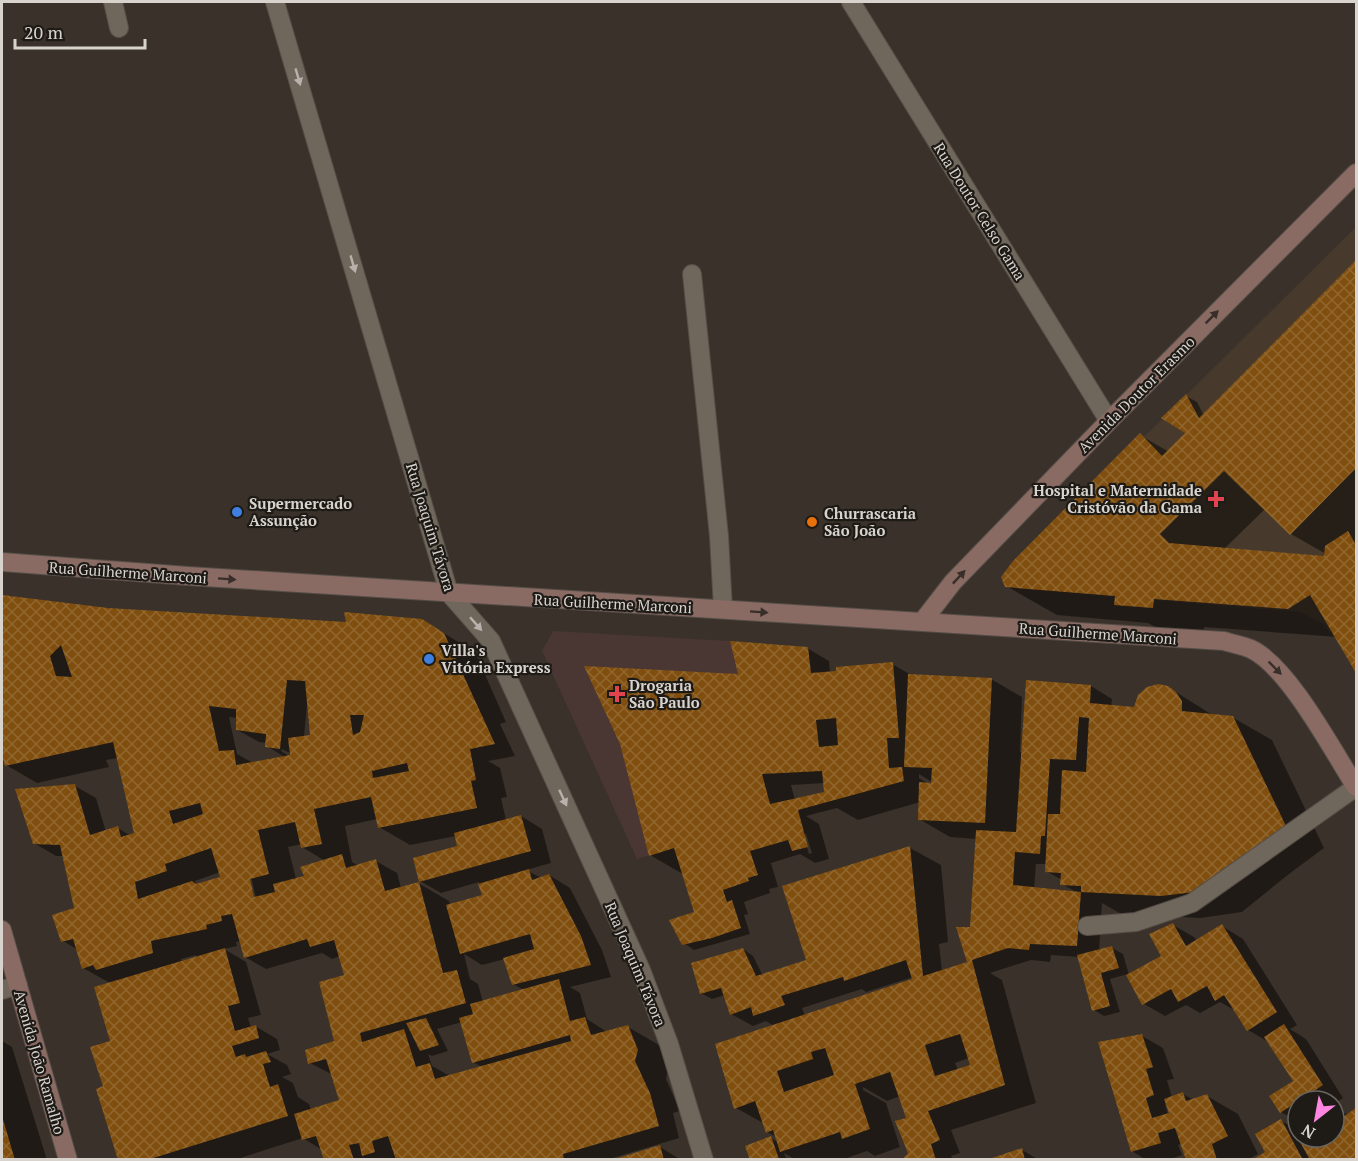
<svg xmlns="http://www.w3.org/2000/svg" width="1358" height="1161" font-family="'PT Serif',serif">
<defs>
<pattern id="building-cross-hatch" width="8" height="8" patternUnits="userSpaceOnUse" patternTransform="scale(1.5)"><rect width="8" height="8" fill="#804e0e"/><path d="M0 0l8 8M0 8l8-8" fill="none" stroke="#916730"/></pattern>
</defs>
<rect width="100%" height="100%" fill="#3a322a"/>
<path fill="#4a3632" d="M553 631 730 641 773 817 637 859 542 651Z"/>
<path fill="#473a2d" d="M1356 227V673L1339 643 1322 623 1300 612 1005 587 1001 577 1013 561 1140 433 1144 437Z"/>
<path fill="#0007" fill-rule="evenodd" d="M1356 263V670L1337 637 1204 627 1203 636 1166 633 1148 623 1057 615 1006 586 1140 435 1169 452 1187 433 1186 396 1197 402 1204 416ZM1265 509 1291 534 1326 554V558L1224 549Z
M2 597 108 609 347 624 422 620 475 652 506 722 500 724 515 756 488 761 500 768 507 797 501 798 506 820 521 816 542 829 551 863 526 870 541 878 549 875 570 888 602 950 611 977 570 987 580 993 587 1019 607 1032 628 1027 659 1045 668 1069 666 1079 680 1111 673 1113 679 1138 606 1160H325L322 1150 303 1138 234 1160H119L104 1087 112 1042 110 983 83 968 78 950 63 941 76 909 64 856H56L34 843 75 786 96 798 106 832 118 828 131 836 136 835 118 758 106 760 109 767 37 783 6 765 2 750ZM307 704H309L311 736 304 737ZM229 717 238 718 237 730 259 742 267 743V746L286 758 253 763 237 754ZM282 749 292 754V758L281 751ZM377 819 379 827 410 845 456 836 459 847 420 881 441 893 479 882 483 896 450 905 449 901 418 883 401 888 397 873 376 861 359 866 352 862 345 826ZM302 844V847L325 861 306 877 296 879 288 847ZM220 872 222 878 196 885 195 881ZM247 872H250L256 899H253ZM241 941 245 957 266 969 322 953 332 959 340 956 345 976 338 1041 310 1063 333 1075 341 1101 311 1110 309 1104 298 1097 293 1083 282 1077 291 1074 287 1065 267 1054 280 1050 277 1039 255 1026 251 1028 248 1018 261 1015 246 962 224 949 237 946 236 942ZM464 954 482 965 505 959 513 984 524 990 483 1002 478 984 470 979ZM196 955 197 958 182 962 181 959ZM462 1022 473 1062 482 1067 450 1076 432 1066 428 1054 432 1056 448 1051 437 1029Z
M807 648 829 661 830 673 892 664 913 676 991 679 1022 697 1020 752H1022L1091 686 1112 699 1111 707 1135 709 1168 687 1214 716 1232 717 1272 740 1324 848 1289 874 1242 912 1201 918 1121 914 1102 903 1099 951 1112 948 1123 954 1129 975 1163 956 1173 925 1194 937 1197 941 1222 926 1243 939 1297 1025 1290 1029 1306 1039 1343 1098 1334 1104V1101H1298V1122L1281 1112 1295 1081 1270 1043 1248 1030 1236 1011 1220 1002 1200 1013 1186 1005 1165 1016 1144 1004 1128 974 1110 979 1120 1012 1104 1016 1094 1010 1079 957 1051 955 1050 962 1031 960 990 973 1002 980 1036 1103 951 1130 960 1153 951 1156 953 1160H904L909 1154 910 1118 900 1096 887 1101 863 1087V1090L886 1103 900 1147 875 1156 867 1151 841 1160H796L784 1153 787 1160H751L771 1138 779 1143 777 1137 767 1132 765 1124 736 1108 774 1026 766 1021 753 1026 731 1014 725 995 712 999 701 993 743 949 753 956 763 976 808 961 910 848 941 865 948 942 939 944 942 971 971 962 977 839 950 837 919 819 920 802 858 820 837 808 806 816 819 824 829 859 815 863 800 854 771 863 778 887 769 889 770 893 744 902 748 914 744 915 750 934 694 950 684 943 696 913 683 872 681 873 650 855 740 676ZM919 774 932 782 930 785 919 778ZM825 783 826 795 795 800 791 785ZM803 834H806L812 853 809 854ZM1036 864H1047L1046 871 1062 880V884L1078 893 1034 889ZM913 977 916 980 805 1016 802 1008 862 989 866 992ZM969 1058 971 1066 958 1070 955 1063Z
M1142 1036 1163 1048 1174 1079 1167 1080 1172 1098 1183 1094 1194 1100 1207 1096 1238 1114 1258 1154 1247 1160H1187L1181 1144 1178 1145 1182 1155 1168 1160H1146L1132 1151ZM1167 1103 1171 1114 1168 1115 1165 1104Z
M2 1041 12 1047 47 1160H2Z
M1334 1108 1349 1115 1356 1110V1160H1255L1267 1153 1281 1121 1298 1130V1137H1334Z
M657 1145 681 1160H618L658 1147Z
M1022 1150 1039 1160H993Z"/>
<path fill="url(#building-cross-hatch)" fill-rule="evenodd" d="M1356 260V468L1290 535 1224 471 1160 534 1169 543 1324 556 1325 546 1348 531 1356 545V673L1310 595 1288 609 1154 599 1153 608 1114 605 1115 596 1005 587 1001 577 1013 561 1140 433 1162 456 1185 433 1161 418 1186 394 1199 418Z
M2 595 108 608 346 622 344 612 422 619 444 633 495 744 470 749 476 780 471 781 477 808 378 828 371 797 314 809 322 844 301 848 295 822 258 830 269 874 250 879 254 897 275 892 273 884 304 876 300 867 342 854 346 868 376 859 385 891 419 882 443 973 457 970 466 1003 360 1033 362 1042 404 1029 416 1067 430 1063 435 1079 571 1041 570 1035 472 1063 459 1018 473 1014 470 1004 559 979 570 1021 585 1017 591 1035 628 1025 638 1050 635 1061 650 1093 659 1126 563 1154 564 1160H396L388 1136 372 1141 375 1152 362 1156 359 1143 349 1145 354 1160H324L316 1136 302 1140 294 1114 339 1100 326 1059 308 1064 305 1050 334 1041 319 982 344 975 334 940 310 947 307 939 244 958 232 914 221 916 222 921 206 925 207 929 151 941 153 953 96 970 93 965 82 969 73 939 61 942 52 915 74 908 60 845 33 844 15 789 75 784 90 835 118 826 121 837 134 833 113 742 5 766 2 755ZM61 645 72 677 56 676 50 656ZM287 680 305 681 310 735 288 738 290 755 236 765 234 750 219 751 209 706 236 709V730L266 734 265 747 280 749ZM350 715H364L360 732 353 735ZM407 763 409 771 373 778 372 771ZM200 803 203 814 173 824 169 811ZM211 848 220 877 196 884 192 881 138 899 135 882 167 871 165 864Z
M730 641 808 647 811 673 836 671V667L893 662 899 738H887L889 768 902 767 904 781 798 810 808 847 792 851 788 840 750 851 758 875 748 878 749 881 723 890 727 902 732 900 741 928 712 938 682 945 669 920 694 912 674 848 649 856 620 744 584 666 738 674ZM836 718 838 745 819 747 816 720ZM822 771 824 792 770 804 762 774Z
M908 674 992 678 985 823 918 820 919 782 931 783 932 768 904 767Z
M1026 680 1091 685 1090 703 1134 707 1138 695 1147 687 1158 684 1168 686 1176 692 1182 701V711L1233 716 1286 826 1203 891 1161 896 1081 892V886L1060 885 1061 873 1045 872 1048 814H1060L1062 770 1086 772 1089 718 1079 717 1076 760 1050 759 1045 836H1041L1040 854 1015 852 1013 885 1081 892 1077 946 1030 944 1029 950 1008 948 972 960 1005 1085 928 1111 940 1140 931 1144 936 1160H902L908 1153 895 1121 906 1118 890 1072 855 1084 870 1129 842 1139 840 1132 780 1152 773 1130 766 1133 755 1101 734 1109 715 1044 912 979 906 960 844 981 843 977 781 996 785 1005 753 1016 751 1007 730 1015 721 988 700 994 691 963 743 948 756 976 806 960 782 886 910 846 923 976 967 962 956 927H970L976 830 1016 832ZM960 1034 970 1065 935 1076 925 1045ZM825 1048 834 1075 784 1092 777 1071 813 1059 811 1052Z
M521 815 531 851 419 882 413 858 457 846 454 833Z
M529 869 532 880 549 874 581 936 591 965 512 985 503 958 534 949 530 934 460 954 446 905 482 895 478 884Z
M1173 923 1186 946 1222 924 1277 1012 1247 1031 1224 995 1215 1001 1207 986 1178 1002 1171 989 1142 1005 1126 975 1161 956 1149 934Z
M1112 946 1119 968 1101 973 1110 1006 1092 1011 1077 955Z
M225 948 240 1003 228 1006 235 1031 256 1025 259 1038 232 1046 236 1057 245 1054 246 1057 266 1051 271 1062 263 1064 270 1087 278 1084 288 1116 147 1160H118L96 1089 103 1086 90 1047 110 1041 94 987Z
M426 1018 439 1045 420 1051 406 1023Z
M1284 1024 1323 1085 1280 1113 1269 1096 1293 1081 1264 1037Z
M1142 1034 1153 1067 1146 1069 1154 1095 1146 1098 1152 1118 1169 1113 1164 1099 1183 1092 1186 1101 1207 1094 1228 1136 1212 1144 1217 1160H1186L1175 1128 1158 1133 1161 1143 1131 1152 1098 1042Z
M1334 1104 1343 1117 1356 1108V1160H1310L1294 1131 1298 1129V1137H1334Z
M2 1116 15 1160H2Z
M1281 1119 1303 1160H1252L1265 1152 1255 1134Z
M771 1136 779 1159 750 1160 745 1146Z
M660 1145 664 1160H615V1159Z
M1022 1148 1025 1160H989V1159Z"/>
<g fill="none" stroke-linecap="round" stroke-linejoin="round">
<defs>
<path id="lane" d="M113 2 119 28
M692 274 719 536 723 609
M1087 926 1136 922 1192 903 1356 787"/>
<path id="street" d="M275 2 449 593 491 641 641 970 669 1044 704 1160
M851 2 1109 421
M2 990 18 985"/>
<path id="secondary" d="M2 562 188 576 1224 641C1233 644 1242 645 1251 649 1288 666 1333 751 1356 787
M922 622 953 582 1109 421 1356 173
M2 930 68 1160"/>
</defs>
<use href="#lane" stroke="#554e47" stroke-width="20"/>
<use href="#street" stroke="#554e47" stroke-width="20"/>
<use href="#secondary" stroke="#554e47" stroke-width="20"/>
<use href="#lane" stroke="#6f665c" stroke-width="18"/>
<use href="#street" stroke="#6f665c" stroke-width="18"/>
<use href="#secondary" stroke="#896b64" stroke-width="18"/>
</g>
<defs><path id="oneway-solid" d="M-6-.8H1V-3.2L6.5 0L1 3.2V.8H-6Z" transform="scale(1.5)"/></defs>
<g fill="#b9b2ac">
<use href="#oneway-solid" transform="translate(298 77) rotate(74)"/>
<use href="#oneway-solid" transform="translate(353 264) rotate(74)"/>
<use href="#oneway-solid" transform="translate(476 624) rotate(49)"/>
<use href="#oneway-solid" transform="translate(563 798) rotate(65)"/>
</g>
<g fill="#392f2a">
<use href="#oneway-solid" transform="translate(1212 317) rotate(-45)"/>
<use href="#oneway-solid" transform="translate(959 577) rotate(-47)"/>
<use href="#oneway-solid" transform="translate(227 579) rotate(4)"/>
<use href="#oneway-solid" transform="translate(759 612) rotate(4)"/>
<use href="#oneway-solid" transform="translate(1275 668) rotate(45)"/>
</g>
<g fill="#e0444e" stroke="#1e1b17" stroke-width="2">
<path d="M1213 490h6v6h6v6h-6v6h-6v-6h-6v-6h6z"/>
<path d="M614 685h6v6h6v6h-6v6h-6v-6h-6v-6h6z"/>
</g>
<g fill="#3f7fe0" stroke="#1e1b17" stroke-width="2">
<circle cx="237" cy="512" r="6"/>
<circle cx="429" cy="659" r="6"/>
</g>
<circle fill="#e8710a" stroke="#1e1b17" stroke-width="2" cx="812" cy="522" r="6"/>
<g text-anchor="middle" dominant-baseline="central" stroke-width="4.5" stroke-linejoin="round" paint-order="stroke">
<g font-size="15" fill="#d9d3ce" stroke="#1e1b17">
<text transform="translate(980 211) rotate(58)">Rua Doutor Celso Gama</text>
<text transform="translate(1136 394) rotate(-45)">Avenida Doutor Erasmo</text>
<text transform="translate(431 527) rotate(73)">Rua Joaquim Távora</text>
<text transform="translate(128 572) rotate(4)">Rua Guilherme Marconi</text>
<text transform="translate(613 603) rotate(3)">Rua Guilherme Marconi</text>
<text transform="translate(1098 633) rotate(4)">Rua Guilherme Marconi</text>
<text transform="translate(636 964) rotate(67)">Rua Joaquim Távora</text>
<text transform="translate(40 1062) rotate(74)">Avenida João Ramalho</text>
</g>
<g font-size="15" font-weight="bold" fill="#d9d3ce" stroke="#1e1b17" text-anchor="start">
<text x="1202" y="490" text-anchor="end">Hospital e Maternidade<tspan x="1202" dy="17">Cristóvão da Gama</tspan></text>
<text x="249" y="503">Supermercado<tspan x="249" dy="17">Assunção</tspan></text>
<text x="824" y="513">Churrascaria<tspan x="824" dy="17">São João</tspan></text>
<text x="441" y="650">Villa's<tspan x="441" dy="17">Vitória Express</tspan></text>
<text x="629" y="685">Drogaria<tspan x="629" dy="17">São Paulo</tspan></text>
</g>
</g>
<rect width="1358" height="1161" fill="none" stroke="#d9d3ce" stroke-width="6"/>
<g transform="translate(1316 1119) rotate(211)"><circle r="28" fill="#1e1b17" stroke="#696560" stroke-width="1.5"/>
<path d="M0-4.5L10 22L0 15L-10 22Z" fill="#fe86e0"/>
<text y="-9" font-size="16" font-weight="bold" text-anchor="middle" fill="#d9d3ce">N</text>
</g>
<path d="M15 39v9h130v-9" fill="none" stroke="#d9d3ce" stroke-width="3"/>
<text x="24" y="39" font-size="18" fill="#d9d3ce" stroke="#1e1b17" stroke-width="4.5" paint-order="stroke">20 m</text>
</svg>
